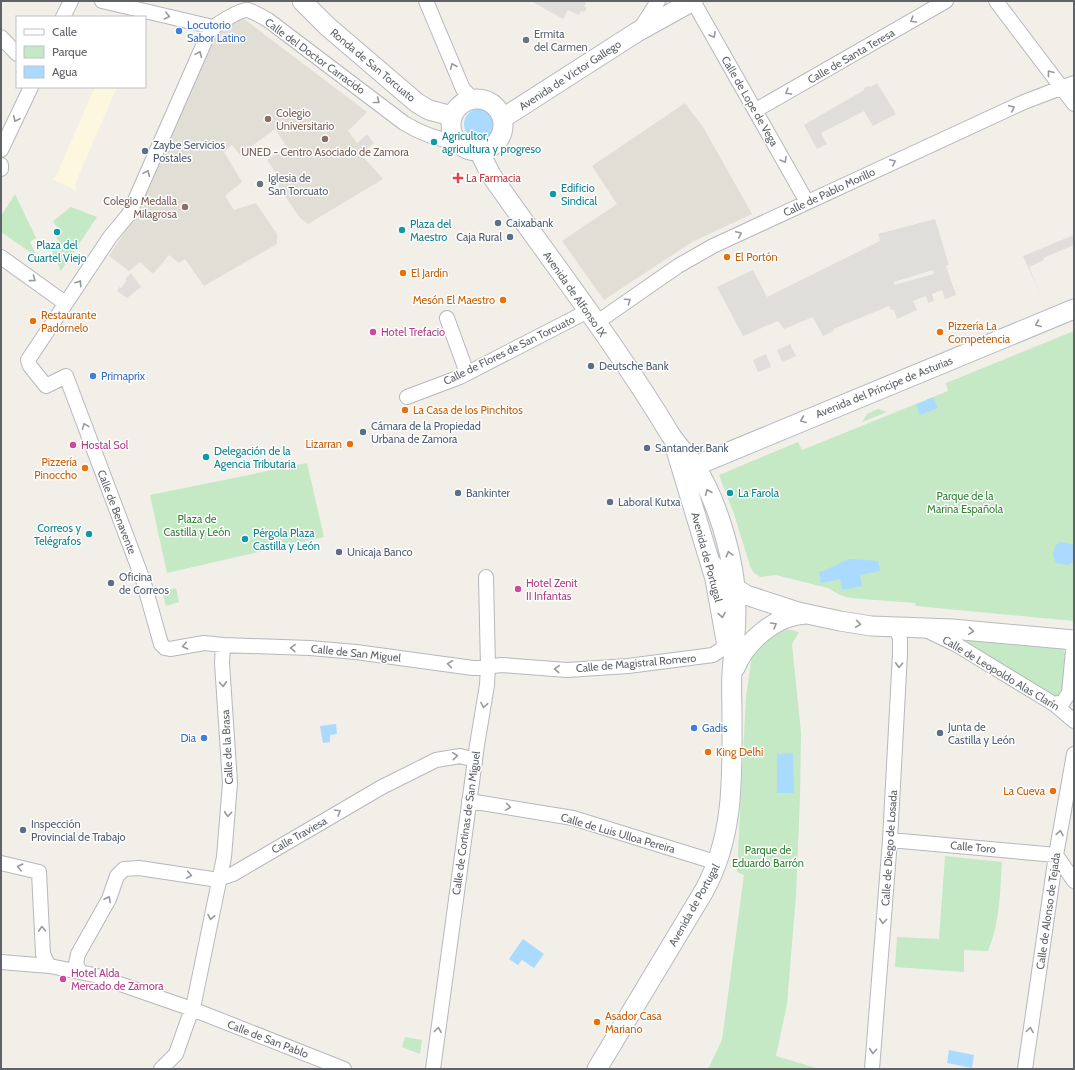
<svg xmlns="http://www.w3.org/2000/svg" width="1075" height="1070" font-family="Cabin,sans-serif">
<rect width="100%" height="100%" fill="#f1efe8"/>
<path fill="#fef7e0" d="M95 87H117L75 184 76 190 52 179 56 176Z"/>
<path fill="#e0deda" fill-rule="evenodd" d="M531 1H584L586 3 584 6 587 8 584 12 581 11 579 15 568 10 563 19Z
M877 83 896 114 873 126 864 111 821 133 827 144 817 149 804 125 864 90V88L869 86 870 87Z
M367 134 374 143 361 154 354 146Z
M935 219 949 265 946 266 956 295 945 299 942 290 932 294 934 301 928 303 926 296 913 301 917 310 897 319 894 310H891L889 306 833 329 834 331 823 336 813 317 784 329 778 321 743 336 717 287 753 270 767 297 880 241 878 234ZM933 270 934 274 894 285V282Z
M1074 235V245L1043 258 1044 260 1029 267 1041 296 1023 256Z
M131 273 141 287 127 298 117 291 119 287 121 288 127 280 125 279Z
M790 344 796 356 782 362 777 350Z
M766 354 771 367 758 372 753 360Z"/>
<path fill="#e1ded6" d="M240 16 367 112 348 131 357 143 354 146 383 179 308 224 300 218 278 186 282 182 267 160 287 147 275 129 240 155 232 145 224 152 242 182 225 196 234 210 256 203 277 234V244L204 286 185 259 179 263 169 255 153 274 140 262 129 271 109 256 133 219 213 35Z
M685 103 703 127 752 214 692 242 604 300 562 241 617 204 592 166Z"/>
<path fill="#c5e8c5" d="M15 194 36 238 30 242 37 257 1 232V216Z
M71 207 97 217 61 271 52 251 62 247 56 237 61 234 53 221Z
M1074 331V621L916 606 915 603 850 598 840 595 828 588 776 575 760 577 754 573 750 566 734 514 719 475 798 442 802 450 948 391 946 383Z
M878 409 887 412 862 422 867 414Z
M307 463 324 537 167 573 150 495Z
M176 588 179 602 166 606 162 592Z
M783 628 799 632 792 644 801 733 800 796 796 895 787 1004 776 1056 819 1069H708L722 1040 744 875 737 872 746 696 752 657 769 637Z
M967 639 1063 649 1066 656 1062 693 1057 697 1051 696 967 642Z
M945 856 1002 862C1000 892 1000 923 988 951L964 950V972L895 967 897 937 939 939Z
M405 1037 422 1040 420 1054 402 1047Z"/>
<path fill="#aadaff" d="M464 124a15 15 0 1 1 30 0a15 15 0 1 1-30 0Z
M933 397 938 408 920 415 916 405Z
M1061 542 1074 545V561L1068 565 1056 563 1053 555 1055 546Z
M850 559 878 561 880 571 860 575 862 586 842 590 840 579 821 583 819 572C827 571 839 562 850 559Z
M336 724 337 734 330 735V742L323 743 320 726Z
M793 753 794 793H777V754Z
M523 939 544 954 534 968 522 960 518 965 509 959Z
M949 1050 974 1055 972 1068 947 1063Z"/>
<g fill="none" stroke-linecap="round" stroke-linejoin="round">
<defs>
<path id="street" d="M102 1 213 27
M426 1 463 89 473 99
M693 1 807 202
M996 1 1074 104
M63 17 71 1
M640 29 658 1
M1 37 17 54
M756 110 946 1
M459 143C440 140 420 133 404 123L268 20C262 17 255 12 248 10 240 9 213 26 209 32L129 214 110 237 28 360 30 366 46 386 66 376 143 580 161 644 165 648 170 649 204 643 223 645 310 648 356 652 473 668 502 665 567 670 628 666 713 655 722 649 726 639
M1 150 31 87
M1 165V169
M1 257 65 303
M447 318 467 373
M596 323 678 266 713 246 1024 102 1074 83
M407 397 460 377 588 311
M928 631 957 645 1054 704 1074 721
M1054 704 1063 702 1069 693 1074 640
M469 801 573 818 718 863
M890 840 1056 855 1074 881
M1 863 39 872 43 954 46 961 50 966
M1 962 50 966 94 975 192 1009 344 1069
M79 970 76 964 78 954 109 899 117 876 124 869 139 868 212 879H219L233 874 382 787 436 760 460 756 471 759 475 763
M161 1069 176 1054 194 1003 224 857 230 783 222 663 223 645
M433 1069 477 745 487 685 488 667 486 577
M872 1069 890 840 900 654V640L897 627
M1025 1069 1056 855 1074 754"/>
<path id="secondary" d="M302 1 327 26 417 103 429 110 452 116
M451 125a26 26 0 1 1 52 0a26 26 0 1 1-52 0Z
M503 118 637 32 693 1
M479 151 491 175C551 261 616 344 670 434 677 445 687 455 695 466 713 493 726 534 732 566 739 602 735 637 732 673 731 686 732 700 732 713 732 775 735 835 704 891L597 1069
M675 447 715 579 727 646
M695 466 1074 309
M711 563 726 582 746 595 798 612 840 621 871 626 952 629 1074 640
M735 668C746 641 776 615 806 614"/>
</defs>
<use href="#street" stroke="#b5b8bc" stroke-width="16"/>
<use href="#secondary" stroke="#b6babf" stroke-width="21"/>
<use href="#street" stroke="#fff" stroke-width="14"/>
<use href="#secondary" stroke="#fff" stroke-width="19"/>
</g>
<defs><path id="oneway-chevron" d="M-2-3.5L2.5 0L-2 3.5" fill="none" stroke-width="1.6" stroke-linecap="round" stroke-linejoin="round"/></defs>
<g stroke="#979a9d">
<use href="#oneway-chevron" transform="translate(167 16) rotate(13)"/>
<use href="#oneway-chevron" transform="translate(913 20) rotate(150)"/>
<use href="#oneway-chevron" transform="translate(713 35) rotate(61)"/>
<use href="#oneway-chevron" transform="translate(199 54) rotate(-66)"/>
<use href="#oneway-chevron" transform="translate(453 66) rotate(-113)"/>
<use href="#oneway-chevron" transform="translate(1050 73) rotate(-127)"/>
<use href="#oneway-chevron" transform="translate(788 92) rotate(150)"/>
<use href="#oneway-chevron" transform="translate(377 101) rotate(38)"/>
<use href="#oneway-chevron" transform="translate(1012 108) rotate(-25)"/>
<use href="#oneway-chevron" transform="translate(16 119) rotate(115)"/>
<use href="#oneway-chevron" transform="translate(784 160) rotate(60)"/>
<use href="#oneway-chevron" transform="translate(893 162) rotate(-25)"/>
<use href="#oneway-chevron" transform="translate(147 173) rotate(-66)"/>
<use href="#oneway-chevron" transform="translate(739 234) rotate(-25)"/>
<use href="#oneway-chevron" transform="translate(33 279) rotate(36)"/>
<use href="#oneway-chevron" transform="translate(79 283) rotate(-56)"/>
<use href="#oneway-chevron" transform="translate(628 301) rotate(-35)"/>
<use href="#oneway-chevron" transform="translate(1038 324) rotate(158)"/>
<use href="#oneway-chevron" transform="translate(803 420) rotate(157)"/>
<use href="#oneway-chevron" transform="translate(85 426) rotate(-111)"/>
<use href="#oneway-chevron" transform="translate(708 492) rotate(-113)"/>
<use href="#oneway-chevron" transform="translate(729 554) rotate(-105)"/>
<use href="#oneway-chevron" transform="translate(722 615) rotate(80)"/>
<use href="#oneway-chevron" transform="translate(858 624) rotate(8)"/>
<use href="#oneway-chevron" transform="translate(774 625) rotate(-30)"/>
<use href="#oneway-chevron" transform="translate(971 631) rotate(5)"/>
<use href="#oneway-chevron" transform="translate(185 646) rotate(168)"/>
<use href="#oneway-chevron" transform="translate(293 648) rotate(-178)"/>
<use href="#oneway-chevron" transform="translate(450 664) rotate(-172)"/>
<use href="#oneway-chevron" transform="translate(899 665) rotate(93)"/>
<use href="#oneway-chevron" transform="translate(557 669) rotate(-177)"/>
<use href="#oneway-chevron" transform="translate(223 684) rotate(86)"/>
<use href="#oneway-chevron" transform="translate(484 705) rotate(99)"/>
<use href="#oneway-chevron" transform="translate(455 756) rotate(-5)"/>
<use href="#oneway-chevron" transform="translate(508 807) rotate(9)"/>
<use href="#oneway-chevron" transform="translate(338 812) rotate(-30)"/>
<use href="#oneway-chevron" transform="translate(228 814) rotate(94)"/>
<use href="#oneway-chevron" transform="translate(1060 833) rotate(-80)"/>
<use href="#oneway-chevron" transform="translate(20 867) rotate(-166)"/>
<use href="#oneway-chevron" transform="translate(189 875) rotate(10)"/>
<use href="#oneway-chevron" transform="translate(108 899) rotate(-63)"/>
<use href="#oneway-chevron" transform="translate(211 917) rotate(101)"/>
<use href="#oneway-chevron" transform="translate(883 921) rotate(95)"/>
<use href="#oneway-chevron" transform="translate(42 929) rotate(-93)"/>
<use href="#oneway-chevron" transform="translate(438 1030) rotate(-83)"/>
<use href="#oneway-chevron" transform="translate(1030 1030) rotate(-82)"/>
<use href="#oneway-chevron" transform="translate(873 1051) rotate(95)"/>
</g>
<g fill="#3f7fe0" stroke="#fff" stroke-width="1.5">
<circle cx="179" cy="31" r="4"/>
<circle cx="93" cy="376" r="4"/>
<circle cx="694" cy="728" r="4"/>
<circle cx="204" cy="738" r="4"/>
</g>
<g fill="#6b7280" stroke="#fff" stroke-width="1.5">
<circle cx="526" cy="40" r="4"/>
<circle cx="260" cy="184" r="4"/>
</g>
<g fill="#8d6e63" stroke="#fff" stroke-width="1.5">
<circle cx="268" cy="119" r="4"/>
<circle cx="325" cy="139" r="4"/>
<circle cx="185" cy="207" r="4"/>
</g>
<g fill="#0f9aa8" stroke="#fff" stroke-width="1.5">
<circle cx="434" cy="142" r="4"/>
<circle cx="553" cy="194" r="4"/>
<circle cx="402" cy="230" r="4"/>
<circle cx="57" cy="232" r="4"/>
<circle cx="206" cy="457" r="4"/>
<circle cx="730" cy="493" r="4"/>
<circle cx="89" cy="534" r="4"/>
<circle cx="245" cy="539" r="4"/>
</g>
<g fill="#5c6f8a" stroke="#fff" stroke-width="1.5">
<circle cx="145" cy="151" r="4"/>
<circle cx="498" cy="223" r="4"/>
<circle cx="510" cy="237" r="4"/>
<circle cx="591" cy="366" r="4"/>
<circle cx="363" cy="432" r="4"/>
<circle cx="647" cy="448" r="4"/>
<circle cx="458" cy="493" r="4"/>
<circle cx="610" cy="502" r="4"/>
<circle cx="339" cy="552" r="4"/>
<circle cx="111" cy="583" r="4"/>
<circle cx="940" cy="733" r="4"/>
<circle cx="23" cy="830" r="4"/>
</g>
<path fill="#e0444e" stroke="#fff" stroke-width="1.5" d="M456 172h4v4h4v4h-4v4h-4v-4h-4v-4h4z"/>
<g fill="#e8710a" stroke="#fff" stroke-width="1.5">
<circle cx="727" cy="257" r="4"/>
<circle cx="403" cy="273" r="4"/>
<circle cx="503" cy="300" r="4"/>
<circle cx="33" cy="321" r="4"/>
<circle cx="940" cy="332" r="4"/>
<circle cx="405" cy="410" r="4"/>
<circle cx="350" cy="444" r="4"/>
<circle cx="85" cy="468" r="4"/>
<circle cx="708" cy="752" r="4"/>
<circle cx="1053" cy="791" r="4"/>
<circle cx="597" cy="1022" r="4"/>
</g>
<g fill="#d1479c" stroke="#fff" stroke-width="1.5">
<circle cx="373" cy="332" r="4"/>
<circle cx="73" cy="445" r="4"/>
<circle cx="518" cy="589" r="4"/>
<circle cx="63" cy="979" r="4"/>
</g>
<g text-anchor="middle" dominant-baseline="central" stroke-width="3" stroke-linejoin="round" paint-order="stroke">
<g font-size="11" fill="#366cbe" stroke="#fff" text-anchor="start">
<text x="187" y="25">Locutorio<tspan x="187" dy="13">Sabor Latino</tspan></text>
<text x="101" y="376">Primaprix</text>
<text x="702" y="728">Gadis</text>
<text x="196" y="738" text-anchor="end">Dia</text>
</g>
<g font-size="11" fill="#5b616d" stroke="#fff" text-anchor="start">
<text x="534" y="34">Ermita<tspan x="534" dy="13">del Carmen</tspan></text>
<text x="268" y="178">Iglesia de<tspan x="268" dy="13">San Torcuato</tspan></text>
</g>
<g font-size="11" fill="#5f6368" stroke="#fff">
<text transform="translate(315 56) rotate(36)">Calle del Doctor Carracido</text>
<text transform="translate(851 56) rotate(-30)">Calle de Santa Teresa</text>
<text transform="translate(373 65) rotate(40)">Ronda de San Torcuato</text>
<text transform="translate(570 75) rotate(-33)">Avenida de Víctor Gallego</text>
<text transform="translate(750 101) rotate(60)">Calle de Lope de Vega</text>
<text transform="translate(829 192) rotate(-25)">Calle de Pablo Morillo</text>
<text transform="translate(575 294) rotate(55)">Avenida de Alfonso IX</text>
<text transform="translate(509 350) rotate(-26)">Calle de Flores de San Torcuato</text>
<text transform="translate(884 387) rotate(-22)">Avenida del Príncipe de Asturias</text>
<text transform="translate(117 512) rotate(69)">Calle de Benavente</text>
<text transform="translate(707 557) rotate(75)">Avenida de Portugal</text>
<text transform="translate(356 653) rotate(6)">Calle de San Miguel</text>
<text transform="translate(636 663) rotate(-5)">Calle de Magistral Romero</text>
<text transform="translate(1001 673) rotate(31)">Calle de Leopoldo Alas Clarín</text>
<text transform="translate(227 747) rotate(-93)">Calle de la Brasa</text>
<text transform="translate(466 823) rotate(-82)">Calle de Cortinas de San Miguel</text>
<text transform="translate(618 833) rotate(16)">Calle de Luis Ulloa Pereira</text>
<text transform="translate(299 835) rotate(-30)">Calle Traviesa</text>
<text transform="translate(973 847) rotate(5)">Calle Toro</text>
<text transform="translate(889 848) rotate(-86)">Calle de Diego de Losada</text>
<text transform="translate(694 905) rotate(-61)">Avenida de Portugal</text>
<text transform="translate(1048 911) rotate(-82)">Calle de Alonso de Tejada</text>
<text transform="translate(268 1039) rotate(21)">Calle de San Pablo</text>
</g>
<g font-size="11" fill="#785e54" stroke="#fff" text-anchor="start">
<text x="276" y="113">Colegio<tspan x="276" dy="13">Universitario</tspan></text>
<text x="325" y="152" text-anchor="middle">UNED - Centro Asociado de Zamora</text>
<text x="177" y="201" text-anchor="end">Colegio Medalla<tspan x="177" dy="13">Milagrosa</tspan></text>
</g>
<g font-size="11" fill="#0d838f" stroke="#fff" text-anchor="start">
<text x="442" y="136">Agricultor,<tspan x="442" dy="13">agricultura y progreso</tspan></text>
<text x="561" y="188">Edificio<tspan x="561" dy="13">Sindical</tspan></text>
<text x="410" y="224">Plaza del<tspan x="410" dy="13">Maestro</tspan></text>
<text x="57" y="245" text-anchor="middle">Plaza del<tspan x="57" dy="13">Cuartel Viejo</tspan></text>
<text x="214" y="451">Delegación de la<tspan x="214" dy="13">Agencia Tributaria</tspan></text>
<text x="738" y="493">La Farola</text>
<text x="81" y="528" text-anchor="end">Correos y<tspan x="81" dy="13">Telégrafos</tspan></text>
<text x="253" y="533">Pérgola Plaza<tspan x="253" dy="13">Castilla y León</tspan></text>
</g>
<g font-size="11" fill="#4e5e75" stroke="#fff" text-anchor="start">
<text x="153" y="145">Zaybe Servicios<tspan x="153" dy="13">Postales</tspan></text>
<text x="506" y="223">Caixabank</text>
<text x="502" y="237" text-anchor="end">Caja Rural</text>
<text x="599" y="366">Deutsche Bank</text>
<text x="371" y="426">Cámara de la Propiedad<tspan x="371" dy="13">Urbana de Zamora</tspan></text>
<text x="655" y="448">Santander Bank</text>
<text x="466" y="493">Bankinter</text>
<text x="618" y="502">Laboral Kutxa</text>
<text x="347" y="552">Unicaja Banco</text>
<text x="119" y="577">Oficina<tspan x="119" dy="13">de Correos</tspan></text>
<text x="948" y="727">Junta de<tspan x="948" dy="13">Castilla y León</tspan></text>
<text x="31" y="824">Inspección<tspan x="31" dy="13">Provincial de Trabajo</tspan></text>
</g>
<g font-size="11" fill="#be3a42" stroke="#fff" text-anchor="start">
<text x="466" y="178">La Farmacia</text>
</g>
<g font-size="11" fill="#c56008" stroke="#fff" text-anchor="start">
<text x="735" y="257">El Portón</text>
<text x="411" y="273">El Jardín</text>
<text x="495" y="300" text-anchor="end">Mesón El Maestro</text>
<text x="41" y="315">Restaurante<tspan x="41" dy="13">Padornelo</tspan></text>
<text x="948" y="326">Pizzería La<tspan x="948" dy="13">Competencia</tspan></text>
<text x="413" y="410">La Casa de los Pinchitos</text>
<text x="342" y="444" text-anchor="end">Lizarran</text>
<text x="77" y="462" text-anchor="end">Pizzería<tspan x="77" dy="13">Pinoccho</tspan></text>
<text x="716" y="752">King Delhi</text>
<text x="1045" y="791" text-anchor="end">La Cueva</text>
<text x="605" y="1016">Asador Casa<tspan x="605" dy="13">Mariano</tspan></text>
</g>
<g font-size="11" fill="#b23c85" stroke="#fff" text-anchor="start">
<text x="381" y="332">Hotel Trefacio</text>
<text x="81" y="445">Hostal Sol</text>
<text x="526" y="583">Hotel Zenit<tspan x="526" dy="13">II Infantas</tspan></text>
<text x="71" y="973">Hotel Alda<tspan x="71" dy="13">Mercado de Zamora</tspan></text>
</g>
<g font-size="11" fill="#348238" stroke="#fff">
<text x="965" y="496">Parque de la<tspan x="965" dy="13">Marina Española</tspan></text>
<text x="197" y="519">Plaza de<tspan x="197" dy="13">Castilla y León</tspan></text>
<text x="768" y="850">Parque de<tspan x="768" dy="13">Eduardo Barrón</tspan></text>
</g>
</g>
<rect width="1075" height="1070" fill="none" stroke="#5f6368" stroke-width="4"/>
<rect x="16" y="16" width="130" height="72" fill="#ffffff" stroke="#bfc1c3"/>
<rect x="24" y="29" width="20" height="6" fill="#ffffff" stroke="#bfc1c3"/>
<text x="52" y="36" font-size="12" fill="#5f6368">Calle</text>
<rect x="24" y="46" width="20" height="12" fill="#c5e8c5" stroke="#bfc1c3"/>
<text x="52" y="56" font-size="12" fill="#5f6368">Parque</text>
<rect x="24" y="66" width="20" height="12" fill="#aadaff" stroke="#bfc1c3"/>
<text x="52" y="76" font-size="12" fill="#5f6368">Agua</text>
</svg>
